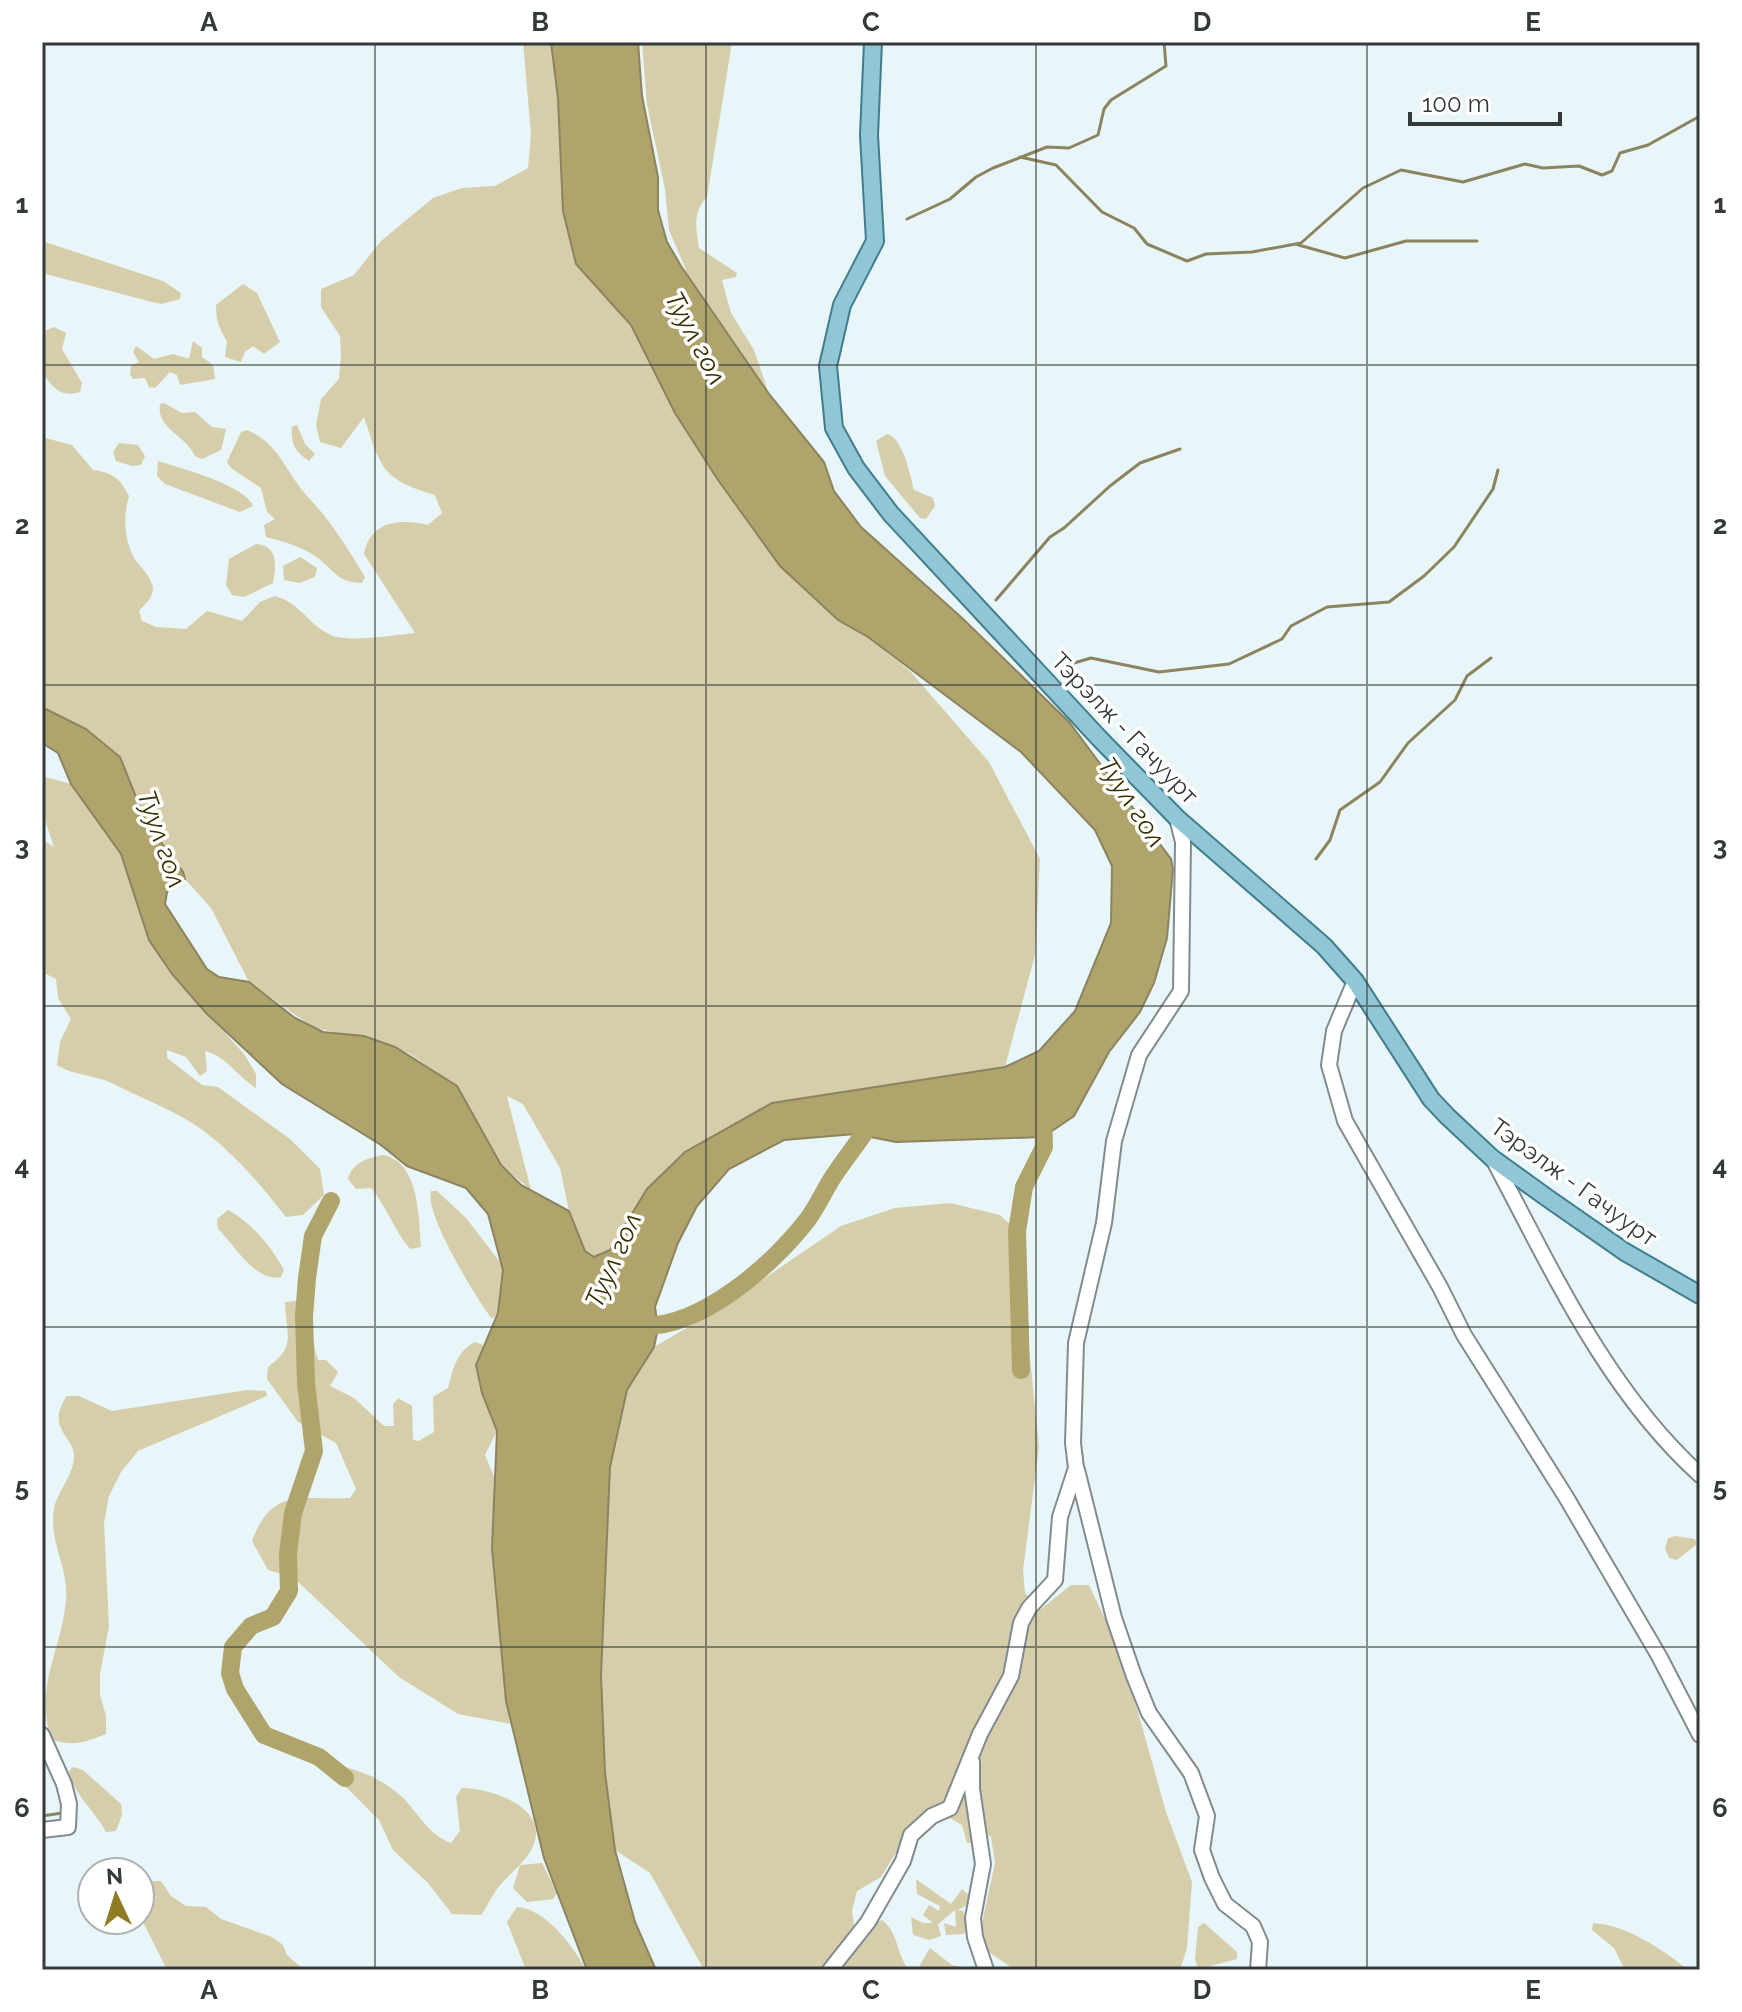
<svg xmlns="http://www.w3.org/2000/svg" width="1742" height="2012" font-family="Raleway,sans-serif">
<rect width="100%" height="100%" fill="#e8f5f9"/>
<path fill="#d6ceaa" d="M523 42H551L558 98 563 211 576 264 631 325 675 413 780 566 838 620 868 637 910 671 989 762 1040 859 1035 955 1005 1067 772 1104 685 1152 647 1189 610 1250 594 1257 585 1251 569 1211 560 1168 523 1104 507 1096 531 1190 501 1165 457 1086 410 1054 381 1041 314 1028 249 982 211 908 185 879 146 822 120 757 42 707V437L72 445 93 470C113 473 120 478 129 496 123 516 124 539 134 558 139 566 149 574 152 584 156 595 146 603 139 611L142 621 156 627 186 629 207 611 242 621 260 602 275 596C302 604 308 625 331 635 348 643 395 635 415 633L364 554C370 521 400 518 428 525L442 513 435 495C381 479 381 468 364 417L341 448 320 442 316 425 321 399 339 379 341 356 340 336 321 307V289L354 275 381 241 433 198 462 188 495 186 528 168 531 134Z
M642 42H732L707 197C692 213 696 228 699 248L737 273 736 277 722 280 731 313 754 350 769 394 689 277 669 230 665 189 647 104Z
M42 241 163 281 181 293 180 299 162 304 152 302 42 273Z
M243 284 257 293 280 342 264 354 253 346 245 352 241 362 225 357 227 341C219 329 216 320 216 305Z
M54 327 66 333 62 349 82 383 80 392C60 398 54 388 42 373V332Z
M193 341 202 348V357L213 365 215 379 180 385 177 375 170 372 155 388 149 387 145 378 133 379 130 375 131 366 139 362 133 352 136 346 154 359 173 354 189 359Z
M164 403 182 413 195 412 212 427 226 429 221 450 202 459 195 456C186 435 156 429 160 404Z
M297 425 305 444 315 454 309 461C294 451 291 444 292 427Z
M247 430C279 443 286 473 308 497 331 521 348 549 365 577L362 583C337 582 336 572 319 559 306 548 283 541 266 537L264 525 275 519 267 512 261 488 231 468 227 462 241 432Z
M887 434C904 439 910 476 914 490L933 498 935 506 926 519 920 518 885 476 876 441Z
M119 443 138 445 145 456 141 465 132 466 116 461 113 452Z
M158 461C180 468 245 485 253 506L240 512 165 484 157 476Z
M256 544C279 546 276 566 273 583L244 597 232 595 226 585 229 559Z
M300 557 317 568 315 577 299 583 284 580 283 566Z
M42 776 71 784 121 854 149 940 172 974 245 1055 256 1074V1088C238 1077 225 1055 205 1051L207 1071 200 1076 186 1057 167 1050V1058L202 1085 218 1087 290 1139 320 1169 324 1195 303 1215 286 1217C261 1185 234 1153 201 1129 176 1111 141 1098 114 1084 96 1075 71 1075 57 1065L60 1042 71 1019 58 998 56 979 42 972V839L54 847 45 820Z
M382 1155C419 1160 419 1217 421 1247L410 1249C394 1230 387 1207 371 1188L356 1189 348 1179C353 1162 366 1159 382 1155Z
M431 1191H437L466 1218 500 1262 503 1270 498 1313 492 1319C476 1298 424 1213 431 1191Z
M950 1203 1000 1215 1017 1231 1039 1447 1023 1570 1025 1593 1041 1609 1071 1585H1089L1122 1655 1166 1812 1192 1882 1187 1948 1180 1970H1015L990 1953 981 1928 995 1863 991 1837 982 1830 977 1842 967 1843 962 1825 938 1811 900 1846 881 1877 857 1891 852 1911 855 1931 882 1920C899 1933 896 1954 909 1970H704L650 1873 615 1850 605 1773 601 1675 606 1543 610 1467 620 1413 635 1372 654 1347 721 1308 841 1226 895 1208Z
M228 1210C252 1223 271 1246 284 1270L281 1277C254 1282 235 1245 218 1229L217 1219Z
M303 1300C313 1320 311 1339 318 1360H326L338 1372 330 1386 354 1398 384 1426H394L393 1404 398 1398 412 1406 413 1440 419 1441 434 1432 433 1397 448 1388C453 1369 456 1352 475 1342L483 1345C473 1376 485 1402 497 1431L485 1455 495 1479 492 1548 506 1701 511 1724 458 1714 399 1677 294 1578 268 1570 252 1541C272 1487 300 1500 350 1498L356 1489 336 1443 298 1422 267 1379 268 1367C297 1346 286 1335 285 1302Z
M247 1390 266 1391 267 1396 138 1451 121 1472 109 1496 104 1523 109 1626 100 1674V1695L106 1716V1734C87 1742 69 1748 50 1738 36 1678 61 1654 66 1600 69 1568 48 1540 54 1509 57 1492 73 1476 74 1458 76 1437 44 1429 67 1396H79L112 1411Z
M1676 1536 1695 1539 1697 1544 1677 1560 1669 1558 1665 1548 1668 1538Z
M73 1767 83 1770 121 1804 122 1815 116 1831 106 1832C95 1811 73 1794 69 1771Z
M345 1767C367 1773 384 1781 401 1796 418 1812 428 1835 451 1843L460 1831 456 1797 462 1788C490 1788 550 1807 533 1846 528 1859 511 1873 501 1884 493 1893 488 1905 481 1915L452 1914 428 1883 393 1850 379 1820 342 1783 338 1771Z
M542 1863 557 1893 553 1899 527 1902 513 1888 520 1865Z
M916 1879 951 1904 962 1889 970 1896V1903L958 1910 963 1911 971 1928 963 1934 946 1935 944 1923 956 1927 955 1910 938 1924 941 1936 929 1940 913 1935 911 1917 923 1923H933L923 1915 929 1905 939 1911 940 1906 917 1894Z
M149 1881H161L171 1896 186 1906 206 1907 221 1919 272 1937 283 1945 287 1955 304 1970H167L140 1916V1890Z
M517 1907C546 1909 574 1947 586 1970H526L507 1922Z
M1204 1923 1237 1952V1959L1198 1969 1195 1959 1198 1927Z
M1593 1923C1627 1925 1662 1949 1688 1970H1625L1614 1948 1592 1930Z
M930 1948 952 1965 973 1970H917Z"/>
<path fill="#b0a46d" stroke="#8b845e" stroke-width="2" d="M551 42H638L642 96 658 177V210L667 242 681 266 769 394 824 462 834 491 861 527 962 618 1069 722 1171 859 1173 869 1167 938 1154 983 1140 1012 1109 1052 1074 1116 1043 1137 896 1142 855 1134 784 1140 729 1169 697 1206 678 1243 655 1307 658 1328 654 1347 627 1390 610 1467 601 1675 605 1773 615 1850 635 1922 656 1970H587L544 1858 506 1701 492 1548 497 1431 482 1393 476 1365 498 1313 503 1270 488 1214 466 1188 407 1166 381 1145 282 1084 206 1013 172 974 149 940 121 854 71 784 58 753 42 743V707L86 729 120 757 146 822 183 872 185 879 167 892 165 904 207 969 219 977 249 982 295 1018 323 1032 364 1036 395 1047 457 1086 501 1165 521 1185 569 1211 585 1251 594 1257 610 1250 647 1189 685 1152 772 1103 1005 1067 1039 1051 1075 1011 1111 923 1112 866 1095 830 1021 752 868 637 838 620 780 566 718 480 675 413 631 325 576 264 563 211 558 98Z"/>
<g fill="none" stroke-linecap="round" stroke-linejoin="round">
<path stroke="#8b845e" stroke-width="3" d="M1020 157 1056 165 1102 212 1134 228 1147 244 1187 261 1206 254 1252 252 1301 243 1363 188 1401 170 1463 182 1525 164 1543 168 1579 166 1602 175 1612 171 1620 153 1648 145 1700 116
M907 219 950 199 976 177 993 168 1047 147 1069 148 1098 135 1104 109 1111 100 1166 66 1164 42
M1295 244 1345 258 1406 241H1477
M996 600 1050 537 1064 528 1110 486 1140 463 1180 449
M1054 669 1091 658 1159 672 1229 664 1282 639 1291 626 1327 607 1389 602 1424 576 1454 547 1493 489 1498 470
M1316 859 1330 840 1340 810 1380 782 1408 743 1455 700 1467 676 1491 658
M42 1816 62 1813"/>
<path stroke="#b0a46d" stroke-width="18" d="M331 1201 313 1236 307 1278 304 1316 306 1383 314 1451 293 1513 288 1554 289 1591 273 1617 251 1626 233 1647 230 1673 235 1689 264 1735 319 1757 345 1778
M636 1325C696 1333 773 1265 808 1219 819 1204 826 1186 837 1171 850 1152 864 1136 875 1115
M1021 1370 1017 1231 1024 1187 1044 1147 1043 1115"/>
<defs>
<path id="minor" d="M1355 981 1334 1031 1329 1065 1345 1121 1440 1287 1464 1335 1566 1497 1659 1656 1700 1735
M1493 1159C1551 1268 1606 1390 1700 1475
M1077 1470 1114 1618 1134 1676 1149 1713 1191 1773 1207 1816 1202 1850 1212 1878 1225 1904 1253 1926 1260 1942 1258 1970
M42 1735 64 1784 69 1804 68 1827 42 1830
M972 1762V1789L983 1864 973 1918 975 1937 986 1970
M830 1970 868 1922 903 1861 911 1835 932 1816 950 1808 980 1734 1011 1676 1021 1623 1029 1608 1055 1580 1060 1517 1076 1468 1073 1443 1076 1343 1104 1223 1114 1141 1139 1055 1181 991 1183 842 1177 818"/>
<path id="major" d="M873 42 869 135 875 241 842 305 828 366 834 428 856 468 891 514 1099 738 1177 818 1324 946 1355 981 1431 1099 1447 1116 1492 1158 1546 1197 1625 1252 1700 1295"/>
</defs>
<use href="#minor" stroke="#818c90" stroke-width="18"/>
<use href="#major" stroke="#407d8d" stroke-width="20"/>
<use href="#minor" stroke="#fff" stroke-width="14"/>
<use href="#major" stroke="#91c7d5" stroke-width="16"/>
</g>
<path fill="none" stroke="#34393b" stroke-width="2" stroke-opacity="0.55" d="M375 42V1970M706 42V1970M1036 42V1970M1367 42V1970M42 365H1700M42 685H1700M42 1006H1700M42 1327H1700M42 1647H1700"/>
<g text-anchor="middle" dominant-baseline="central" stroke-width="7" stroke-linejoin="round" paint-order="stroke">
<g font-size="24" fill="#34393b" stroke="#fff">
<text transform="translate(1125 728) rotate(46)">Тэрэлж - Гачуурт</text>
<text transform="translate(1574 1182) rotate(36)">Тэрэлж - Гачуурт</text>
</g>
<g font-size="26" font-style="italic" fill="#3a3102" stroke="#fff">
<text transform="translate(696 338) rotate(62)">Туул гол</text>
<text transform="translate(1132 802) rotate(57)">Туул гол</text>
<text transform="translate(162 839) rotate(71)">Туул гол</text>
<text transform="translate(613 1260) rotate(-66)">Туул гол</text>
</g>
</g>
<rect width="1742" height="2012" fill="none" stroke="#ffffff" stroke-width="88"/>
<g transform="translate(116 1896) rotate(356)"><circle r="38" fill="#ffffff" stroke="#aeb0b1" stroke-width="2"/>
<path d="M0-6L14 30L0 20L-14 30Z" fill="#8f7d24"/>
<text y="-12" font-size="22" font-weight="bold" text-anchor="middle" fill="#34393b">N</text>
</g>
<path d="M1410 112v12h150v-12" fill="none" stroke="#34393b" stroke-width="4"/>
<text x="1422" y="112" font-size="24" fill="#34393b" stroke="#ffffff" stroke-width="6" paint-order="stroke">100 m</text>
<rect x="44" y="44" width="1654" height="1924" fill="none" stroke="#34393b" stroke-width="3"/>
<g font-size="26" text-anchor="middle" font-weight="bold" fill="#34393b">
<text x="209" y="31">A</text>
<text x="540" y="31">B</text>
<text x="871" y="31">C</text>
<text x="1202" y="31">D</text>
<text x="1533" y="31">E</text>
<text x="22" y="213">1</text>
<text x="1720" y="213">1</text>
<text x="22" y="534">2</text>
<text x="1720" y="534">2</text>
<text x="22" y="855">3</text>
<text x="1720" y="855">3</text>
<text x="22" y="1175">4</text>
<text x="1720" y="1175">4</text>
<text x="22" y="1496">5</text>
<text x="1720" y="1496">5</text>
<text x="22" y="1817">6</text>
<text x="1720" y="1817">6</text>
<text x="209" y="1999">A</text>
<text x="540" y="1999">B</text>
<text x="871" y="1999">C</text>
<text x="1202" y="1999">D</text>
<text x="1533" y="1999">E</text>
</g>
</svg>
